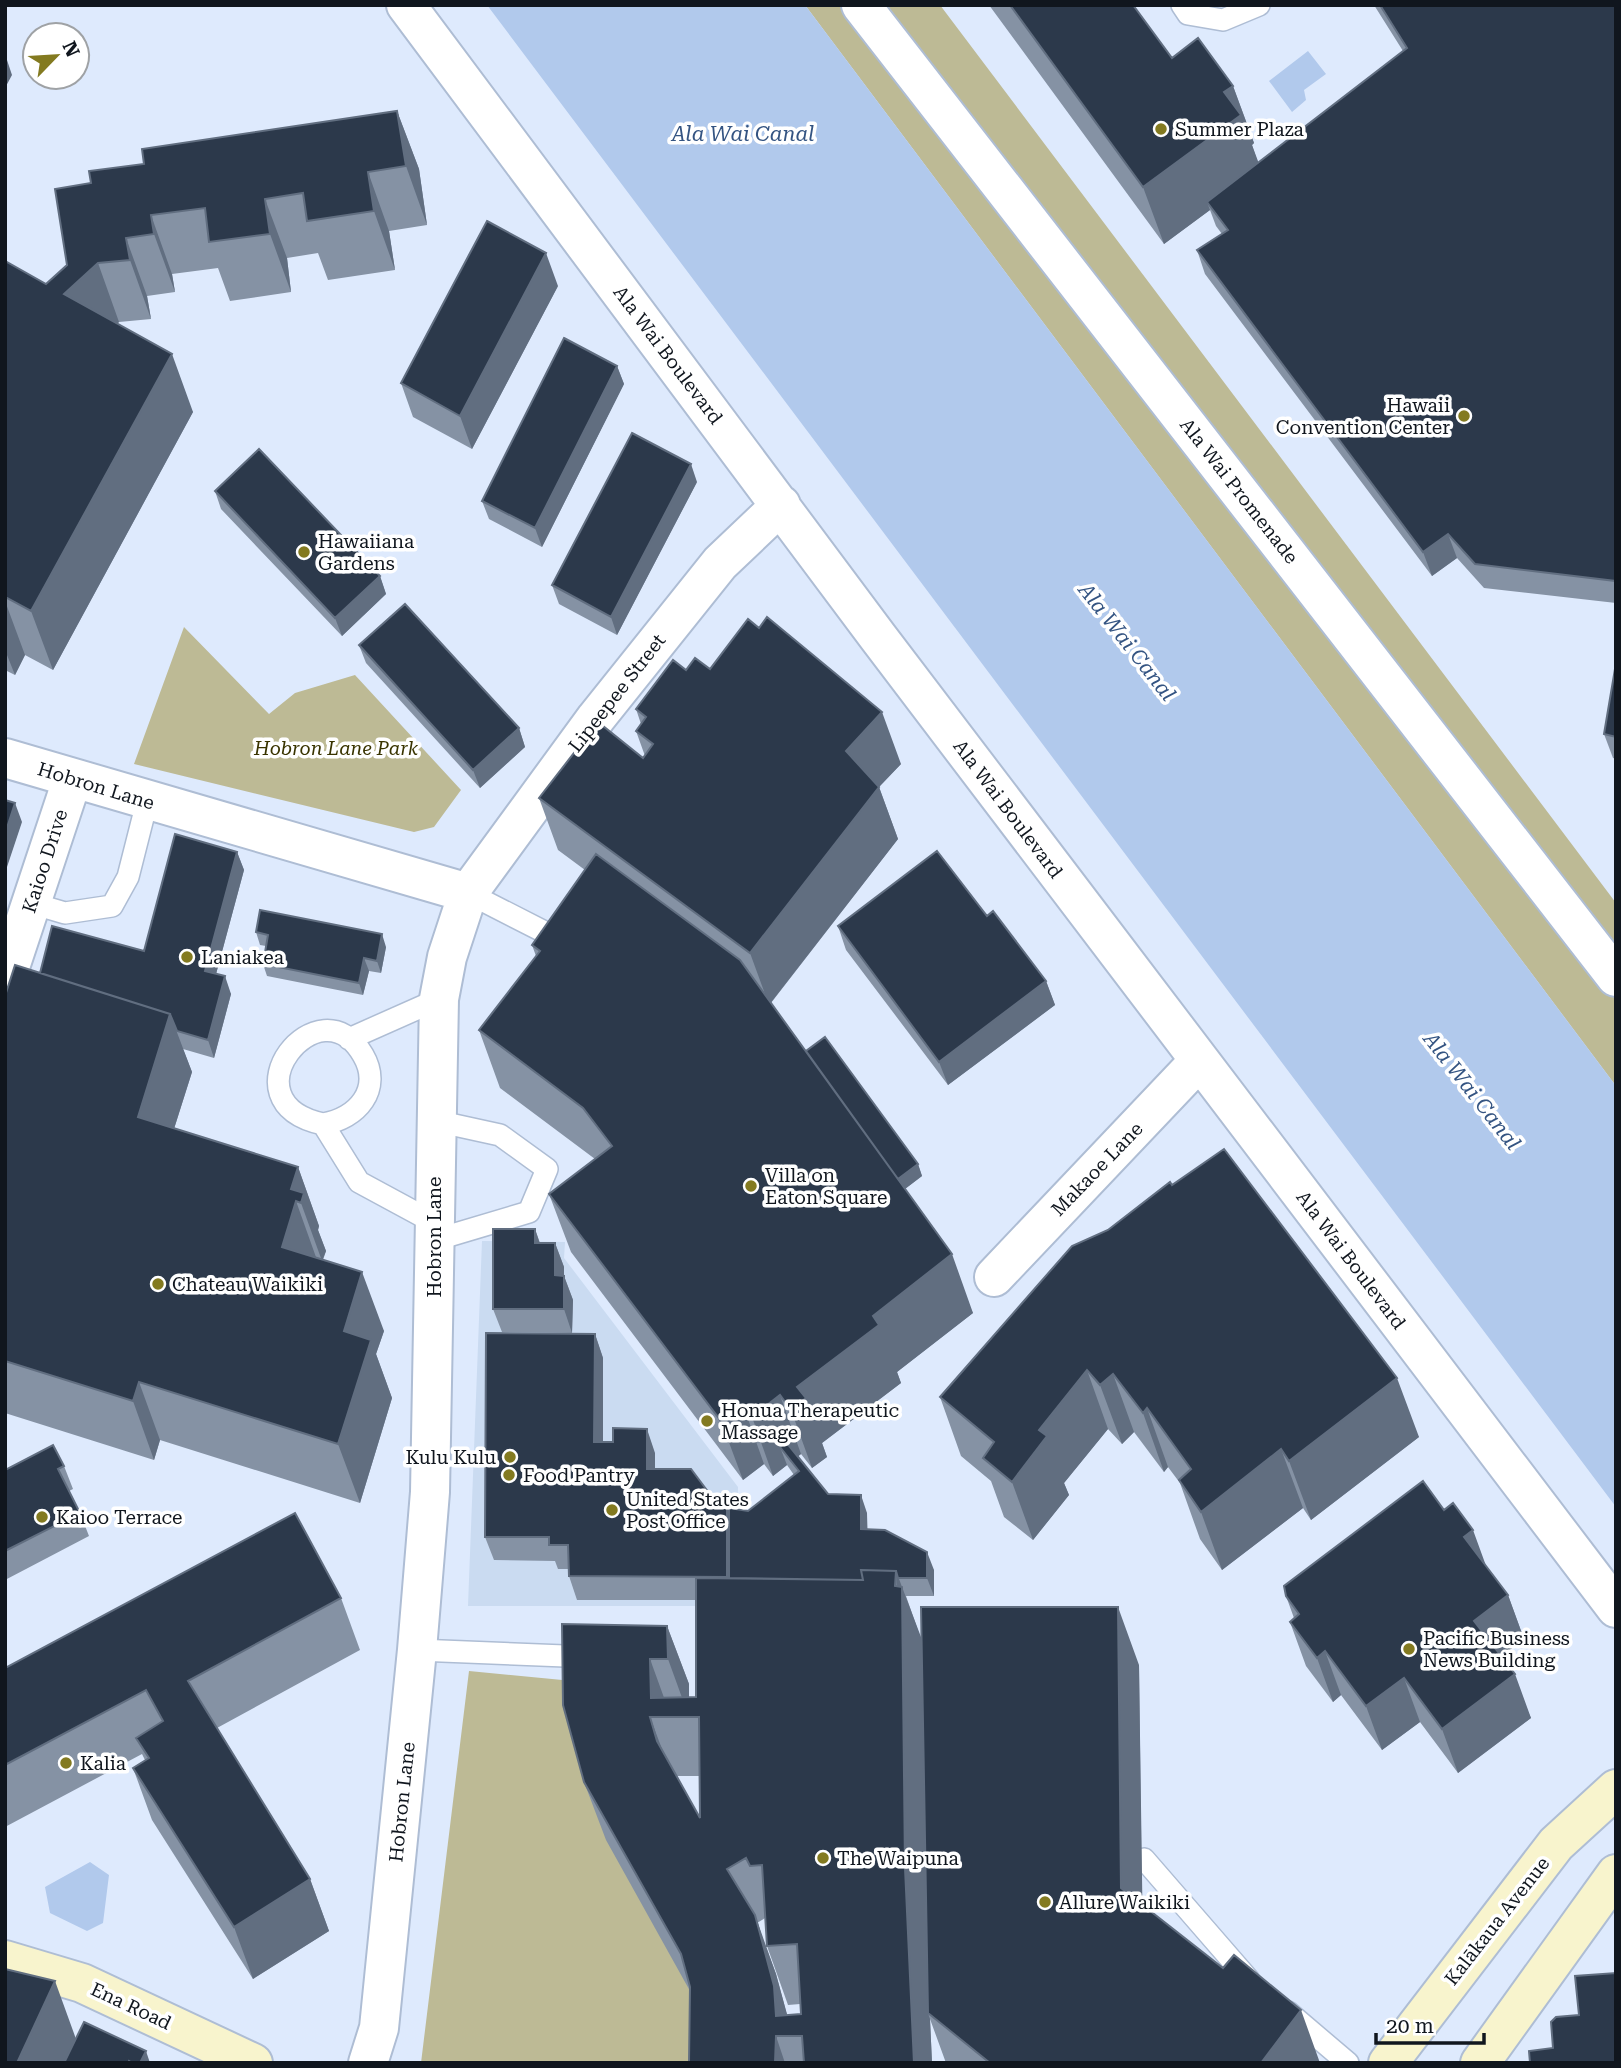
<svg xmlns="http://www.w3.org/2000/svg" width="1621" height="2068" font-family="'Roboto Serif',serif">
<rect width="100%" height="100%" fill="#deeafd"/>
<path fill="#cadbf1" d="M482 1241 565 1242 564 1258 738 1487 736 1606H468Z"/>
<path fill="#bdba95" d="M805 5H940L1616 903V1086Z
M184 627 269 714 295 693 355 675 461 790 434 827 414 832 134 764Z
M469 1671 583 1682 702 2012 711 2063H421Z"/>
<path fill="#b1c9ec" d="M487 5H805L1616 1086V1507Z
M1308 51 1326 74 1304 90 1306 100 1292 112 1269 81Z
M90 1862 109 1875 103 1923 87 1931 50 1913 45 1887Z"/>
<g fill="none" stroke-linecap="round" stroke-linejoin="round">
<defs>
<path id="lane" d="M1182 5 1188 14 1223 20 1259 5
M468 893 566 943
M31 903 65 913 112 906 128 877 147 802
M349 1039 439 999
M323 1124C357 1119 383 1089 363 1055 320 979 221 1102 323 1124L359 1182 433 1222
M435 1240 529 1212 547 1169 500 1135 436 1121
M417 1650 590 1657
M1144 1859 1249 1980
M1288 2012 1348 2063"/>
<path id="street" d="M406 5 878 637 1616 1608
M861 5 1616 977
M5 758 468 893
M5 982 72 780
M994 1277 1199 1061
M368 2063 379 2028 417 1650 430 1492 439 999 447 957 468 893 596 718 720 563 781 505"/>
<path id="secondary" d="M5 1960 82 1983 253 2063
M1388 2063 1556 1844 1616 1789
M1480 2063 1616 1874"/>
</defs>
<use href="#lane" stroke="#aebdd4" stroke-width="24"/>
<use href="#street" stroke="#aebdd4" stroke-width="42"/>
<use href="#secondary" stroke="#aebdd4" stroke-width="42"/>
<use href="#lane" stroke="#fff" stroke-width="21"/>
<use href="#street" stroke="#fff" stroke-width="38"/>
<use href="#secondary" stroke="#f8f4cd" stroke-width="38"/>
</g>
<path fill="#8592a4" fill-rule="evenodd" d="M989 5H1133L1172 58 1233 86 1254 143 1252 145 1258 163 1403 51 1374 5H1616V603L1484 588 1457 558 1432 576 1205 274 1197 250 1222 234 1216 226 1210 210 1164 244Z
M397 111 419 169 427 225 389 231 395 270 328 280 318 253 287 258 291 292 230 301 218 268 172 274 175 292 147 296 151 319 119 322 117 324 193 412 53 670 25 655 15 675 5 670V261L46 284 67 265 91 183 144 164Z
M558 286 472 449 413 417 401 383Z
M617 366 624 384 542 547 489 519 482 501Z
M697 482 617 635 559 604 552 585Z
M215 491 380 576 386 594 342 636 221 509Z
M359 645 519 728 525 747 480 788 366 663Z
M1616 663V759L1613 758 1604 734Z
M710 669 901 764 879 787 898 839 771 1003 806 1051 918 1164 922 1176 905 1189 973 1313 897 1372 901 1383 822 1443 827 1457 812 1468 801 1454 798 1456 828 1494 867 1513V1530L934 1570V1596H906L921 1639 1139 1665 1142 1904 1320 2063H946L930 2019 932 2063H689L690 1991 606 1840 584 1782 667 1626 689 1684V1697H696V1600H577L569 1576V1569H558L555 1561 494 1560 485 1537 595 1334 603 1358V1442L655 1453V1469L712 1497 731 1509 748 1511 794 1475 787 1465 773 1476 764 1464 743 1480 571 1252 549 1194 595 1159 500 1088 479 1030 536 956 532 945 585 870 558 850 539 798 643 758 645 756 636 731 641 724 636 709 686 670ZM677 1776H700V1818ZM925 1872 927 1946 926 1927ZM765 1918 767 1946 788 2005 800 2004 801 2014 787 2015 776 1974 757 1923Z
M237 852 244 870 216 974 231 994 214 1058 183 1049 192 1072 174 1129 298 1167 319 1226 318 1230 326 1251 323 1260 384 1331 376 1354 392 1398 360 1503 160 1440 154 1460 5 1413V996L40 973 144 951Z
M987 916 1046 981 1055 1005 948 1085 846 950 838 926Z
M256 932 386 947 381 973 369 971 363 995 267 976 263 964 266 946 260 945Z
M1172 1185 1419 1437 1311 1520 1303 1508 1222 1570 1200 1539 1180 1483 1168 1467 1164 1472 1134 1432 1122 1444 1108 1429 1064 1483 1069 1495 1033 1540 1004 1517 991 1481 961 1456 940 1397 1108 1230Z
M535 1229 540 1243H555L564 1267V1276L573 1300 572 1333 502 1332 493 1309Z
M64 1466 73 1489 69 1491 80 1513 89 1536 5 1580V1470Z
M1486 1566 1508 1595 1524 1639 1501 1656 1531 1718 1458 1773 1420 1722 1382 1750 1341 1695 1333 1702 1306 1666 1290 1622 1294 1618 1286 1596Z
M341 1598 360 1650 217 1728 310 1879 329 1931 253 1979 152 1820 133 1768 145 1760 142 1754 5 1827V1668Z"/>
<path fill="#616e80" d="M6 57 12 75 5 88V58Z
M1233 86 1254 143 1252 145 1262 172 1207 202 1210 210 1164 244 1143 187 1224 92Z
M397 111 419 169 427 225 406 166Z
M368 172 389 231 395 270 374 211Z
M265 199 287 258 291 292 270 234Z
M151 215 172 274 175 292 154 234Z
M126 238 147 296 151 319 130 260Z
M546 253 558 286 472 449 460 416Z
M98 263 119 322 85 353 64 294Z
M172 354 193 412 53 670 31 611Z
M617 366 624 384 542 547 535 528Z
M691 464 697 482 617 635 611 617Z
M1448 534 1457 558 1432 576 1423 552Z
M380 576 386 594 342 636 335 618Z
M5 601 25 655 15 675 5 650Z
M882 712 901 764 879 787 898 839 769 1005 750 953 846 751Z
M519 728 525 747 480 788 473 770Z
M15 803 22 822 5 873V834Z
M237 852 244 870 212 989 205 971Z
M382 934 386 947 381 973 377 961Z
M364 958 369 971 363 995 359 983Z
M225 976 231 994 214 1058 208 1040Z
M1046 981 1055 1005 948 1085 939 1062Z
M170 1014 192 1072 159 1176 138 1117Z
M918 1164 922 1176 897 1195 892 1183Z
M298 1167 319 1226 318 1230 326 1251 322 1261 301 1203 291 1189Z
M296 1201 317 1260 282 1247Z
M535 1229 543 1253 535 1243Z
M555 1243 564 1267V1276L573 1300 572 1333 564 1309 555 1275Z
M952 1254 973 1313 897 1372 901 1383 822 1443 827 1457 812 1468 791 1410 797 1387 873 1316Z
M362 1272 384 1331 376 1354 392 1398 360 1503 338 1444 344 1331Z
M595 1334 603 1358V1466L594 1442Z
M1087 1370 1108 1429 1064 1483 1069 1495 1033 1540 1012 1482 1039 1430Z
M1113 1374 1134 1432 1122 1444 1100 1385Z
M1397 1378 1419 1437 1311 1520 1289 1461Z
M139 1382 160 1440 154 1460 133 1401Z
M780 1395 801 1454 791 1462 780 1447 787 1465 773 1476 752 1417Z
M743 1405 764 1464 743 1480 721 1421Z
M1147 1408 1168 1467 1164 1472 1143 1413Z
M647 1429 655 1453V1493L647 1469Z
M1281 1449 1303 1508 1222 1570 1201 1512Z
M861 1495 867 1513 868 1548 861 1529Z
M727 1497 736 1521 729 1582 727 1577Z
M1473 1530 1489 1574 1464 1537Z
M927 1552 934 1570V1596L927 1578Z
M896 1571 924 1645 926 1927 930 2015 928 2013 930 2019 932 2063H914L905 1868Z
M1508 1595 1524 1639 1490 1665 1474 1621Z
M1118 1607 1139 1665 1143 1946 1121 1888Z
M667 1626 689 1684V1717L668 1659Z
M1325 1651 1341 1695 1333 1702 1317 1658Z
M650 1659 671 1717 651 1698Z
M1515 1674 1531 1718 1458 1773 1442 1729Z
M1404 1678 1420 1722 1382 1750 1366 1706Z
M650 1717 672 1776 657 1741Z
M310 1879 329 1931 253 1979 234 1927Z
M755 1915 776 1974 793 2036 776 2016Z
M55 1981 76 2039 65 2063H17Z
M1301 2010 1320 2063H1261Z
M776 2036 785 2063H775Z
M146 2051 150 2063H140Z"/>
<path fill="#2c394b" stroke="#616e80" stroke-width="2" fill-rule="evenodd" d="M1010 5H1133L1172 58 1198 38 1233 86 1224 92 1241 115 1143 187Z
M1380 5H1616V581L1475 564 1448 534 1423 552 1197 250 1228 230 1207 202 1407 48Z
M397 111 406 166 368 172 374 211 307 221 303 193 265 199 270 234 209 242 205 208 151 215 154 234 126 238 130 260 98 263 64 294 172 354 31 611 5 597V261L46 284 67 265 55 189 91 183 89 171 144 164 142 149Z
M487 221 546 253 460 416 401 383Z
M564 338 617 366 535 528 482 501Z
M632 433 691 464 611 617 552 585Z
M259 449 380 576 335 618 215 491Z
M405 604 519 728 473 770 359 645Z
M767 617 882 712 846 751 879 787 750 953 539 798 598 722 643 758 653 744 636 731 646 717 636 709 673 660 686 670 695 658 710 669 748 619 759 628Z
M1616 663V737L1604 734Z
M5 800 15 803 5 834Z
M175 834 237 852 205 971 225 976 208 1040 177 1031 170 1014 40 973 52 926 144 951Z
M937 851 987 916 993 911 1046 981 939 1062 838 926Z
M596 854 740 960 952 1254 873 1316 879 1325 797 1387 806 1398 791 1410 780 1395 752 1417 743 1405 721 1421 549 1194 612 1146 583 1108 479 1030 540 951 532 945Z
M260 910 382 934 377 961 364 958 359 983 263 964 268 935 256 932Z
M15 965 170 1014 138 1117 298 1167 291 1189 304 1193 301 1203 296 1201 282 1247 362 1272 344 1331 371 1340 338 1444 139 1382 133 1401 5 1361V996Z
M825 1037 918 1164 898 1179 806 1051Z
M1224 1149 1397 1378 1289 1461 1281 1449 1201 1512 1179 1480 1191 1469 1147 1408 1143 1413 1113 1374 1100 1385 1087 1370 1039 1430 1047 1436 1012 1482 983 1458 994 1442 940 1397 1072 1246 1108 1230 1170 1182 1172 1185Z
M493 1229H535V1243H555V1275L564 1276V1309H493Z
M486 1333 595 1334 594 1442H613V1428L647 1429V1469H691L712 1497H727V1577L569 1576 568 1545H549V1537H485Z
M786 1442 828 1494 861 1495V1529L885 1530 927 1552V1578H898L896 1571 861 1570 863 1580 729 1578V1508L748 1511 799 1471 780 1447Z
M53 1445 64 1466 58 1469 80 1513 5 1551V1470Z
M1423 1481 1444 1510 1453 1503 1473 1530 1464 1537 1508 1595 1474 1621 1515 1674 1442 1729 1404 1678 1366 1706 1325 1651 1317 1658 1290 1622 1299 1614 1286 1596 1284 1586Z
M295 1513 341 1598 188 1681 310 1879 234 1927 133 1768 149 1758 136 1738 163 1721 146 1690 5 1765V1668Z
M861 1570 896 1571 895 1586 902 1587 905 1868 914 2063H804L802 2036H776L775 2063H689L690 1987 681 1954 584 1782 563 1705 562 1624 667 1626 668 1659H650L651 1698 696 1697V1578L863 1580ZM650 1717H699L700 1818 657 1741ZM746 1858 750 1866 762 1865 767 1946 797 1944 801 2014 776 2016 774 1986 755 1915 727 1869Z
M921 1607H1118L1121 1888 1223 1968 1234 1955 1301 2010 1261 2063H990L928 2013Z
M5 1969 55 1981 17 2063H5Z
M1616 1973V2063H1530L1529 2051 1553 2048 1551 2022 1556 2017 1579 2015 1575 1976Z
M84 2022 146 2051 140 2063H132L129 2061 128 2063H64Z"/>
<g fill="#837a20" stroke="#fff" stroke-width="2.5">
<circle cx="1161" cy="129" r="7"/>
<circle cx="1464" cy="416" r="7"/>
<circle cx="304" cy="552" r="7"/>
<circle cx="187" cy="957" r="7"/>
<circle cx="751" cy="1186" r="7"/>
<circle cx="158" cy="1284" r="7"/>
<circle cx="707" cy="1421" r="7"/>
<circle cx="510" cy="1457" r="7"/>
<circle cx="509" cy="1475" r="7"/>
<circle cx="612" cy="1510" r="7"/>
<circle cx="42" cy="1517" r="7"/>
<circle cx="1409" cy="1649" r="7"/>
<circle cx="66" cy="1763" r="7"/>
<circle cx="823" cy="1858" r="7"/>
<circle cx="1045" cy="1902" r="7"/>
</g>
<g text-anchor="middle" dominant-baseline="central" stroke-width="7" stroke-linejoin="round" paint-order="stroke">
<g font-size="19" fill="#10161e" stroke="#fff" text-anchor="start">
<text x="1175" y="129">Summer Plaza</text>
<text x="1450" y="405" text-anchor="end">Hawaii<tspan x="1450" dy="22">Convention Center</tspan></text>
<text x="318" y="541">Hawaiiana<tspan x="318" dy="22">Gardens</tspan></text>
<text x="201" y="957">Laniakea</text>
<text x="765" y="1175">Villa on<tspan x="765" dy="22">Eaton Square</tspan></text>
<text x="172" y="1284">Chateau Waikiki</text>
<text x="721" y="1410">Honua Therapeutic<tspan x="721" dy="22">Massage</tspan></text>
<text x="496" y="1457" text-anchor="end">Kulu Kulu</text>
<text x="523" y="1475">Food Pantry</text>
<text x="626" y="1499">United States<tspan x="626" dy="22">Post Office</tspan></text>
<text x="56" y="1517">Kaioo Terrace</text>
<text x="1423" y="1638">Pacific Business<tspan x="1423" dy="22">News Building</tspan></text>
<text x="80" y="1763">Kalia</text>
<text x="837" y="1858">The Waipuna</text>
<text x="1059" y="1902">Allure Waikiki</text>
</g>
<g font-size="19" fill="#10161e" stroke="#fff">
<text transform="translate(668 355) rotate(53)">Ala Wai Boulevard</text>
<text transform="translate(1239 491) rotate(52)">Ala Wai Promenade</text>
<text transform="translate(617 693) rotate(-52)">Lipeepee Street</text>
<text transform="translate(96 786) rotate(17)">Hobron Lane</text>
<text transform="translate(1008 809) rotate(53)">Ala Wai Boulevard</text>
<text transform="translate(45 861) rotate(-72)">Kaioo Drive</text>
<text transform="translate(1097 1169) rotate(-46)">Makaoe Lane</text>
<text transform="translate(434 1237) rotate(-90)">Hobron Lane</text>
<text transform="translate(1351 1260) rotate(53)">Ala Wai Boulevard</text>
<text transform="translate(402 1802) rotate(-84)">Hobron Lane</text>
<text transform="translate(1497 1921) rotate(-52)">Kalākaua Avenue</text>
<text transform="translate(131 2006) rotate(25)">Ena Road</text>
</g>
<g font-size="19" font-style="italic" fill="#393400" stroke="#fff">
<text x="336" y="748">Hobron Lane Park</text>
</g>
<g font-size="21" font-style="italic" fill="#345482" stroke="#fff">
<text x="743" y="134">Ala Wai Canal</text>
<text transform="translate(1127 642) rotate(52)">Ala Wai Canal</text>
<text transform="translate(1472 1091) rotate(52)">Ala Wai Canal</text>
</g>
</g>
<rect width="1621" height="2068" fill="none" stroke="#10161e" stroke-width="14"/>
<g transform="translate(56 56) rotate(65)"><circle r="33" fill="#ffffff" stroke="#9fa2a5" stroke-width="2"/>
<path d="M0-5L12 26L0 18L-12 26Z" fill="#837a20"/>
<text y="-10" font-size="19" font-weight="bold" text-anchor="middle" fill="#10161e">N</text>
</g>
<path d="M1376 2033v10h108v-10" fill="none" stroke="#10161e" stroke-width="3.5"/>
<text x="1386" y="2033" font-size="21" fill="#10161e" stroke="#ffffff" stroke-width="5" paint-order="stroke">20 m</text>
</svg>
